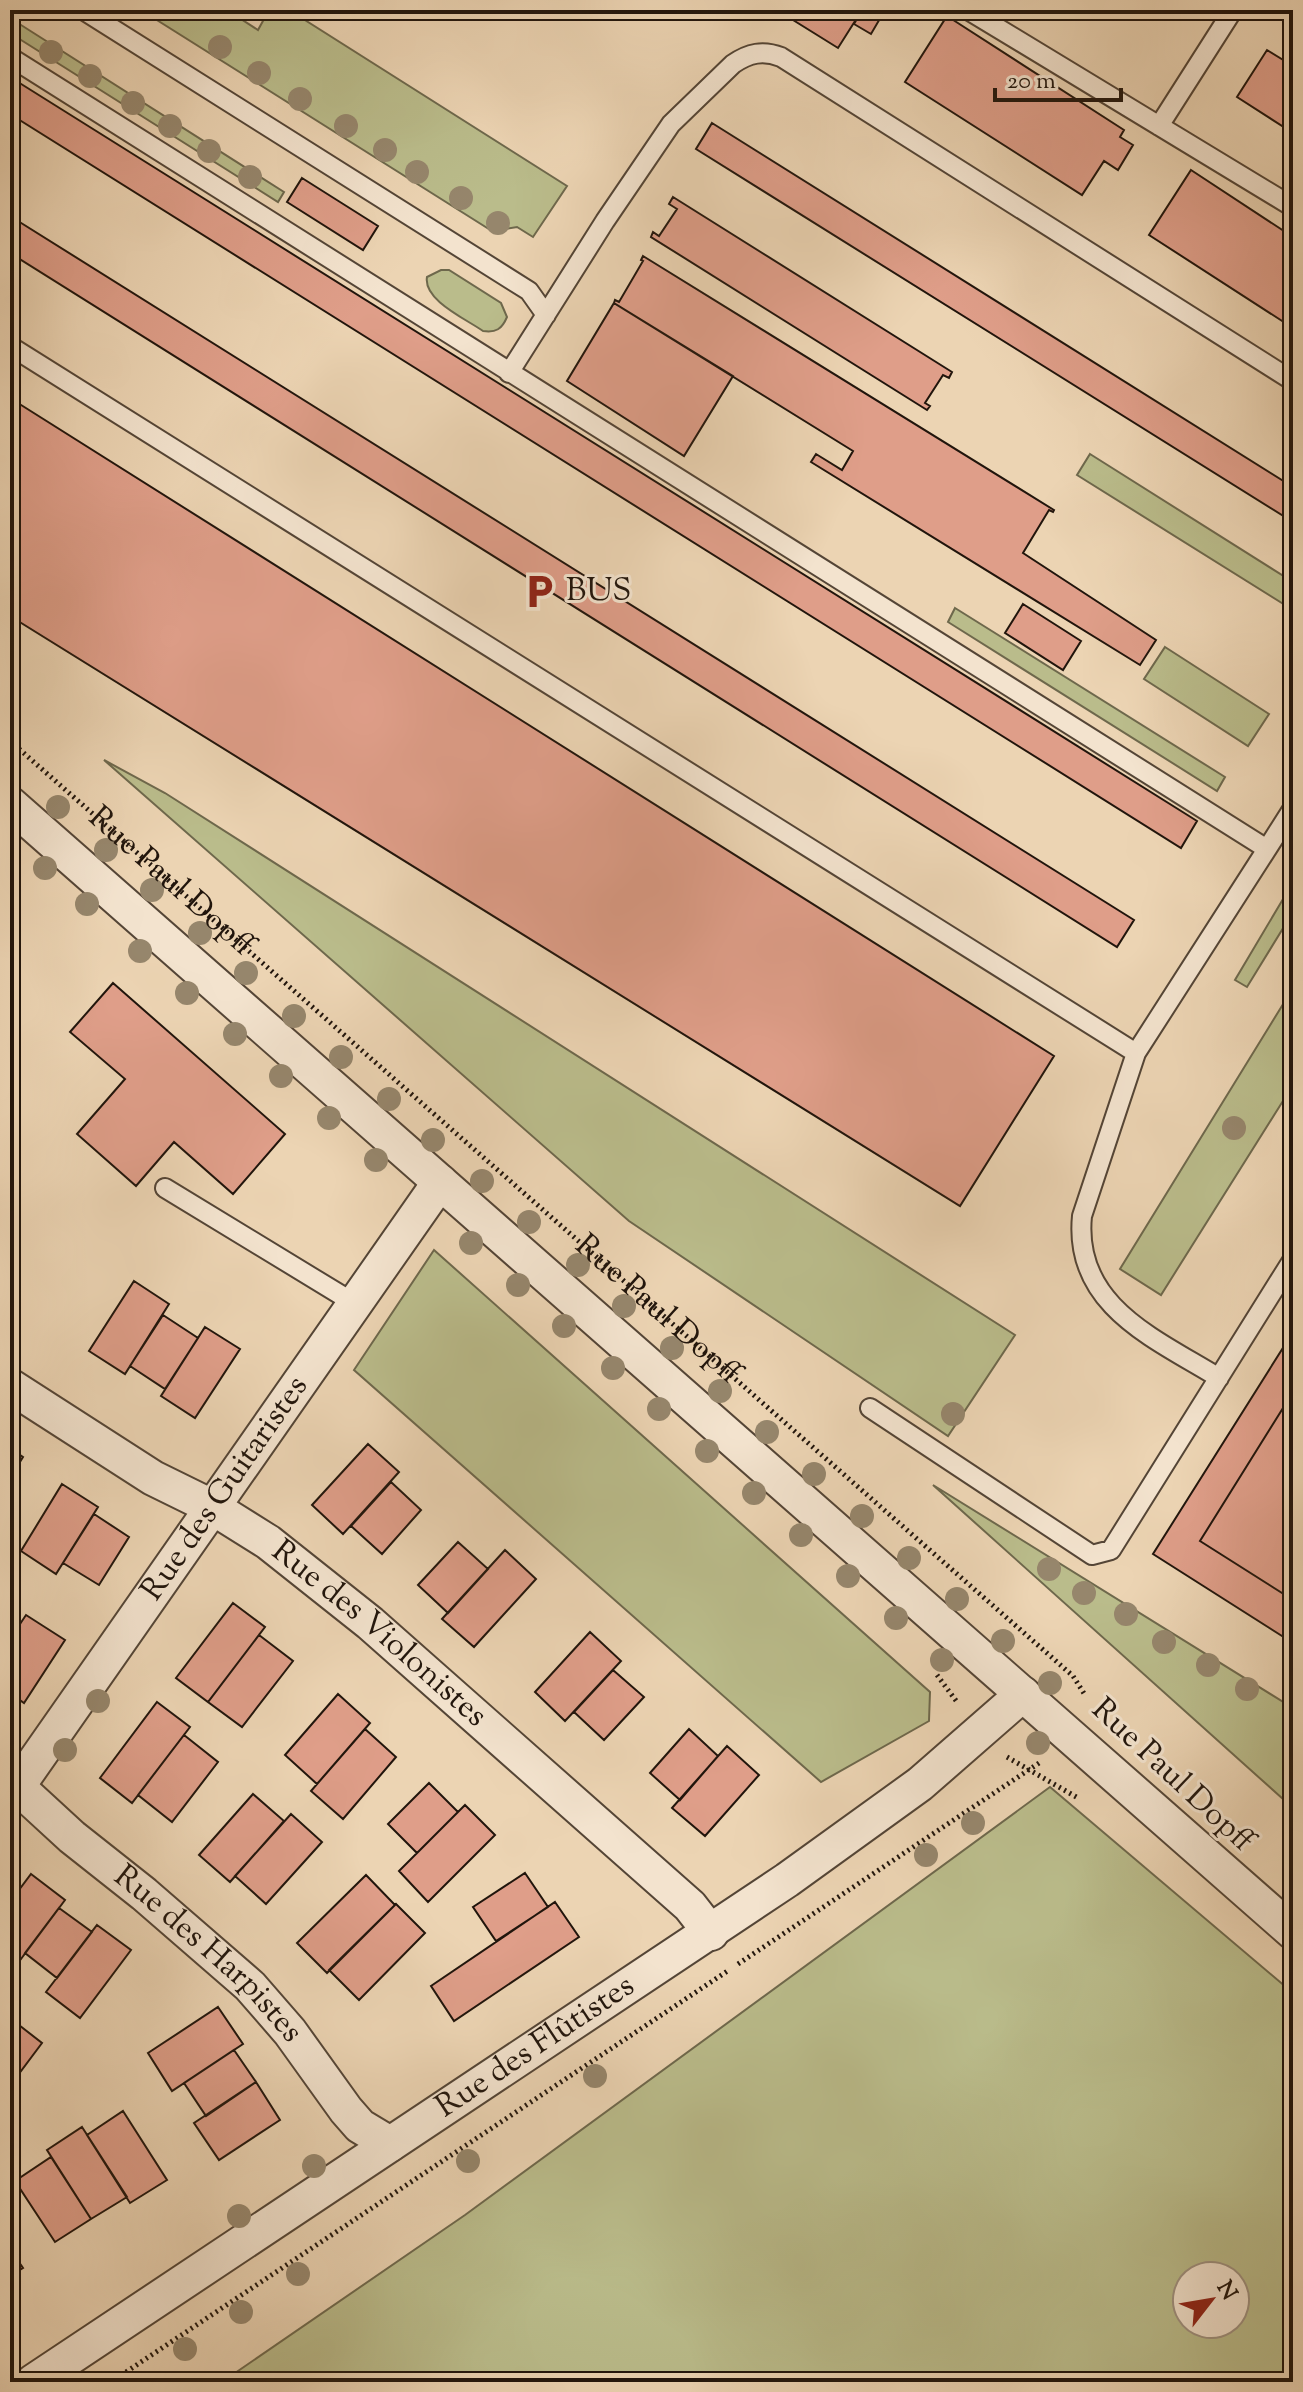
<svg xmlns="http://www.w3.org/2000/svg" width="1303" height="2392" font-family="'Sorts Mill Goudy',serif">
<rect width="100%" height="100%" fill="#ecd4b3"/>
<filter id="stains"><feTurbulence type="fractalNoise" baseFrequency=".0025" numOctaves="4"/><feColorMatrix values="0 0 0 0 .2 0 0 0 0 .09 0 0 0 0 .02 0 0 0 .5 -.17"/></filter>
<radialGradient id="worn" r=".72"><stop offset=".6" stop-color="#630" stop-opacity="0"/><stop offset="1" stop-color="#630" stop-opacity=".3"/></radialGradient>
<path fill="#babc8b" stroke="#6e684c" stroke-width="2" fill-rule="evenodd" d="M141 10H227L258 30 269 10H289L567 186 533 237 517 227 492 231Z
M10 18 284 192 278 202 10 33Z
M441 270H449L501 303 507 317C502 329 496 333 483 331 466 319 423 300 427 277Z
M1090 454 1293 582V610L1077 475Z
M955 608 1225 777 1217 791 948 622Z
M1165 647 1269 714 1248 746 1144 679Z
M104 760 165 793 1015 1335 948 1436 629 1221Z
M1289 889 1293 891V912L1247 987 1235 980Z
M1293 988V1085L1161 1295 1120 1269Z
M434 1250 930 1692 929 1721 821 1782 354 1370Z
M933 1485 1293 1708V1808Z
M1050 1787 1293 1993V2382H222L465 2215ZM1187 2276H1235V2324H1187Z"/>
<path fill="#df9e89" stroke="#21150c" stroke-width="2" d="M777 10H862L838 48Z
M862 10H885L871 34 854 24Z
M947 16 1124 130 1120 137 1133 145 1118 170 1104 161 1082 195 905 82Z
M1267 50 1293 66V133L1237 97Z
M10 77 1197 821 1181 848 10 114Z
M712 123 1293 487V522L696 149Z
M1191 170 1293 237V328L1149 235Z
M302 178 378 226 363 250 287 202Z
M673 197 952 372 949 378 943 375 925 403 930 406 927 410 651 237 653 232 659 236 677 209 669 204Z
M10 216 1134 920 1117 947 10 253Z
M643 256 1054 510 1053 512 1049 510 1023 553 1156 640 1140 665 811 462 816 454 842 470 853 451 614 303 615 300 619 302 643 261 641 260Z
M614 303 733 376 684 456 567 381Z
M10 398 1054 1056 960 1206 10 616Z
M1023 604 1081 641 1063 670 1005 633Z
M113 983 285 1134 233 1194 174 1142 136 1186 77 1134 125 1079 70 1032Z
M134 1281 169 1304 125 1374 89 1351Z
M163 1315 198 1338 165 1389 130 1366Z
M205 1327 240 1349 195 1418 161 1396Z
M1293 1332V1392L1200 1541 1293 1600V1643L1153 1554Z
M1293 1392V1600L1200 1541Z
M368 1444 399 1472 343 1534 312 1505Z
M10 1448 23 1457 10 1478Z
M391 1482 421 1510 382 1554 351 1526Z
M62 1484 98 1507 56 1574 21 1551Z
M94 1514 129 1537 99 1585 63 1563Z
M458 1542 488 1569 448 1613 418 1585Z
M505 1550 536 1579 474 1647 442 1619Z
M233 1603 265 1627 208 1702 176 1678Z
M26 1615 65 1640 24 1703 10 1693V1639Z
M10 1618 20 1624 10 1639Z
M590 1632 621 1661 565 1721 535 1692Z
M259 1635 293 1661 242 1727 208 1702Z
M613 1670 644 1697 604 1740 574 1712Z
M338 1694 370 1723 317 1784 285 1755Z
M157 1702 190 1727 132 1803 100 1778Z
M365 1729 396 1757 343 1819 311 1791Z
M689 1729 718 1756 680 1800 650 1773Z
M184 1735 218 1762 172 1822 138 1795Z
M727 1746 759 1775 705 1836 672 1808Z
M429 1783 458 1812 417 1853 388 1824Z
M253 1794 284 1821 230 1882 199 1855Z
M465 1805 495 1835 428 1902 399 1871Z
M291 1814 322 1842 266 1904 235 1876Z
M525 1873 548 1907 496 1941 473 1907Z
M31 1874 65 1900 15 1967 10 1964V1902Z
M366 1875 395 1905 327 1973 297 1943Z
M555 1902 579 1937 454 2021 431 1986Z
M396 1904 425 1933 359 2000 329 1970Z
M59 1908 92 1932 57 1978 25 1953Z
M97 1925 131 1950 80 2018 46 1992Z
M218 2007 243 2044 172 2091 148 2053Z
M10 2018 42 2043 15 2079 10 2075Z
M234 2050 256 2082 206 2116 184 2083Z
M256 2082 280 2120 219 2160 194 2123Z
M123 2111 167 2180 130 2203 87 2135Z
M82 2127 127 2197 91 2219 47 2150Z
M51 2157 91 2219 55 2242 15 2181Z
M10 2249 23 2268 10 2276Z"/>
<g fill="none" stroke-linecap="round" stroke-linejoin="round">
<defs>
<path id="lane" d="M83 10 529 291 546 315
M968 10 1293 207
M10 57 1267 849 1293 808
M1159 126 1233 10
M10 346 1136 1053 1267 849
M509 373 605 221 671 124 733 64C749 53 763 50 781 57L1293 381
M1136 1053 1082 1216C1073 1306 1156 1339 1219 1378
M165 1188 354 1303
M870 1408 1092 1555 1111 1550 1293 1259"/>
<g id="street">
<path d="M10 804 1293 1932"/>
<path id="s2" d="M10 1386 153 1478 212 1507 268 1542 370 1623 690 1906 711 1933"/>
<path id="s3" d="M10 1780 72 1837 144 1894 250 1986 290 2032 346 2110 360 2126 390 2144"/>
<path id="s4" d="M10 1797 440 1182"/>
<path id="s5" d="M33 2382 787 1880 920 1784 1023 1694"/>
</g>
</defs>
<use href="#lane" stroke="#544536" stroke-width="22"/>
<use href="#street" stroke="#544536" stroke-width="38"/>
<g stroke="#21150c" stroke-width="5" stroke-dasharray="2 4" stroke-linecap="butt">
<path id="s1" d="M10 741 1073 1676 1085 1695"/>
<path d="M937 1675 957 1702"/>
<path d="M1007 1757 1078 1798"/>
<path d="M738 1964 1042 1761"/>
<path d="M111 2382 729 1970"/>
</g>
<use href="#lane" stroke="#f3e3ce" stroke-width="18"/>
<use href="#street" stroke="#f3e3ce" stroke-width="34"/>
</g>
<g fill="#96866c">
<circle cx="220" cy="47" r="12"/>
<circle cx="51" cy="52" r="12"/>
<circle cx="259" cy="73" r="12"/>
<circle cx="90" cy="76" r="12"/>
<circle cx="300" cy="99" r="12"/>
<circle cx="133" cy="103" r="12"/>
<circle cx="170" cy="126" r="12"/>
<circle cx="346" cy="126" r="12"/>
<circle cx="385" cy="150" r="12"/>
<circle cx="209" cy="151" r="12"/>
<circle cx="417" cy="172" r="12"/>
<circle cx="250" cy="177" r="12"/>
<circle cx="461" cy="198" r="12"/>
<circle cx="498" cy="223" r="12"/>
<circle cx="58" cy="807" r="12"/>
<circle cx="106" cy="850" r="12"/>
<circle cx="45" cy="868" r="12"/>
<circle cx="152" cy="890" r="12"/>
<circle cx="87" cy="904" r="12"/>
<circle cx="200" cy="933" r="12"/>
<circle cx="140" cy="951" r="12"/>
<circle cx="246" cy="973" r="12"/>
<circle cx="187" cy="993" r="12"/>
<circle cx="294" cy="1016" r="12"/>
<circle cx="235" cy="1034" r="12"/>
<circle cx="341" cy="1057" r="12"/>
<circle cx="281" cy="1076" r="12"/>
<circle cx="389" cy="1099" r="12"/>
<circle cx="329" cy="1118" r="12"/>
<circle cx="1234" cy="1128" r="12"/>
<circle cx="433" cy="1140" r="12"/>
<circle cx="376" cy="1160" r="12"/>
<circle cx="482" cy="1181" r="12"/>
<circle cx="529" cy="1222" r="12"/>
<circle cx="471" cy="1243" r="12"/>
<circle cx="578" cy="1265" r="12"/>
<circle cx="518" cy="1285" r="12"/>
<circle cx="624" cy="1306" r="12"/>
<circle cx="564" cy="1326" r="12"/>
<circle cx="672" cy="1348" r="12"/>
<circle cx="613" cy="1368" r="12"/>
<circle cx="720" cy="1391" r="12"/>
<circle cx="659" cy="1409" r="12"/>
<circle cx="953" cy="1414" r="12"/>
<circle cx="767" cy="1432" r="12"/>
<circle cx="707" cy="1451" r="12"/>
<circle cx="814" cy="1474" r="12"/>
<circle cx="754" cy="1493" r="12"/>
<circle cx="862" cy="1516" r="12"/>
<circle cx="801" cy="1535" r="12"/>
<circle cx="909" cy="1558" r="12"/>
<circle cx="1049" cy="1569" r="12"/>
<circle cx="848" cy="1576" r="12"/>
<circle cx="1084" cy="1593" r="12"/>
<circle cx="957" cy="1599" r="12"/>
<circle cx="1126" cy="1614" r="12"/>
<circle cx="896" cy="1618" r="12"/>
<circle cx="1003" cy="1641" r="12"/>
<circle cx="1164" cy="1642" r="12"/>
<circle cx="942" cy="1660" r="12"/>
<circle cx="1208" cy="1665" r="12"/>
<circle cx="1050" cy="1683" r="12"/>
<circle cx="1247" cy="1689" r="12"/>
<circle cx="98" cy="1701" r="12"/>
<circle cx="1038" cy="1743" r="12"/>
<circle cx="65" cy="1750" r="12"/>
<circle cx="973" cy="1823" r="12"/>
<circle cx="926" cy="1855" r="12"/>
<circle cx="595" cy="2076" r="12"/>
<circle cx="468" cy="2161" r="12"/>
<circle cx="314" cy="2166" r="12"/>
<circle cx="239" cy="2216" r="12"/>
<circle cx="298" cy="2274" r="12"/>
<circle cx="241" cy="2312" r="12"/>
<circle cx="185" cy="2349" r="12"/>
</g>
<defs>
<symbol id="parking-bare" viewBox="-9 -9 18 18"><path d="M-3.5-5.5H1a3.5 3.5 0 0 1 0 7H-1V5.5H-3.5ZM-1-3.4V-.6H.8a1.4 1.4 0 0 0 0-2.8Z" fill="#8f2418" stroke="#f3e3ce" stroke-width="2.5" paint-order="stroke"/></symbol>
</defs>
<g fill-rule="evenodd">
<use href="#parking-bare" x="514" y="566" width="51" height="51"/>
</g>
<g text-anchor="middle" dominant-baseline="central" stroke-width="6" stroke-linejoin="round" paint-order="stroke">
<g font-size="32" fill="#21150c" stroke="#f3e3ce" text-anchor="start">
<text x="566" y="592">BUS</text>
</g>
<g font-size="32" fill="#21150c" stroke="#f3e3ce">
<text stroke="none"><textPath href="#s1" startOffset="214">Rue Paul Dopff</textPath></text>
<text stroke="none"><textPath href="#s1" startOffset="862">Rue Paul Dopff</textPath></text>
<text stroke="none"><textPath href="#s4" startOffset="376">Rue des Guitaristes</textPath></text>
<text stroke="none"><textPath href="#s2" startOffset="446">Rue des Violonistes</textPath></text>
<text transform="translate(1172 1776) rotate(43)">Rue Paul Dopff</text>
<text stroke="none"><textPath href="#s3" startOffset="264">Rue des Harpistes</textPath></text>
<text stroke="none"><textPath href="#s5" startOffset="604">Rue des Flûtistes</textPath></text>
</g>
</g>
<rect width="1303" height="2392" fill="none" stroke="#ecd4b3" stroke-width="40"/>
<rect x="12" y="12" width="1279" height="2368" fill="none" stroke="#21150c" stroke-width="4"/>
<rect x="20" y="20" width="1263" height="2352" fill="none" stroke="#21150c" stroke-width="2"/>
<g transform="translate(1211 2300) rotate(59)"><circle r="38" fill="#f3e3ce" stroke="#9f9180" stroke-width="2"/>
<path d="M0-6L14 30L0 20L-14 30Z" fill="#8f2418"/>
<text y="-12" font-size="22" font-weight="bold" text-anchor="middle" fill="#21150c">N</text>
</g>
<path d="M995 88v12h126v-12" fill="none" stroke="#21150c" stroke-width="4"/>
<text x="1007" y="88" font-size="24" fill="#21150c" stroke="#f3e3ce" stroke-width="6" paint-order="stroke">20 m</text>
<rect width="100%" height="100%" filter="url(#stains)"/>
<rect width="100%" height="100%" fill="url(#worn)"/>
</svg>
